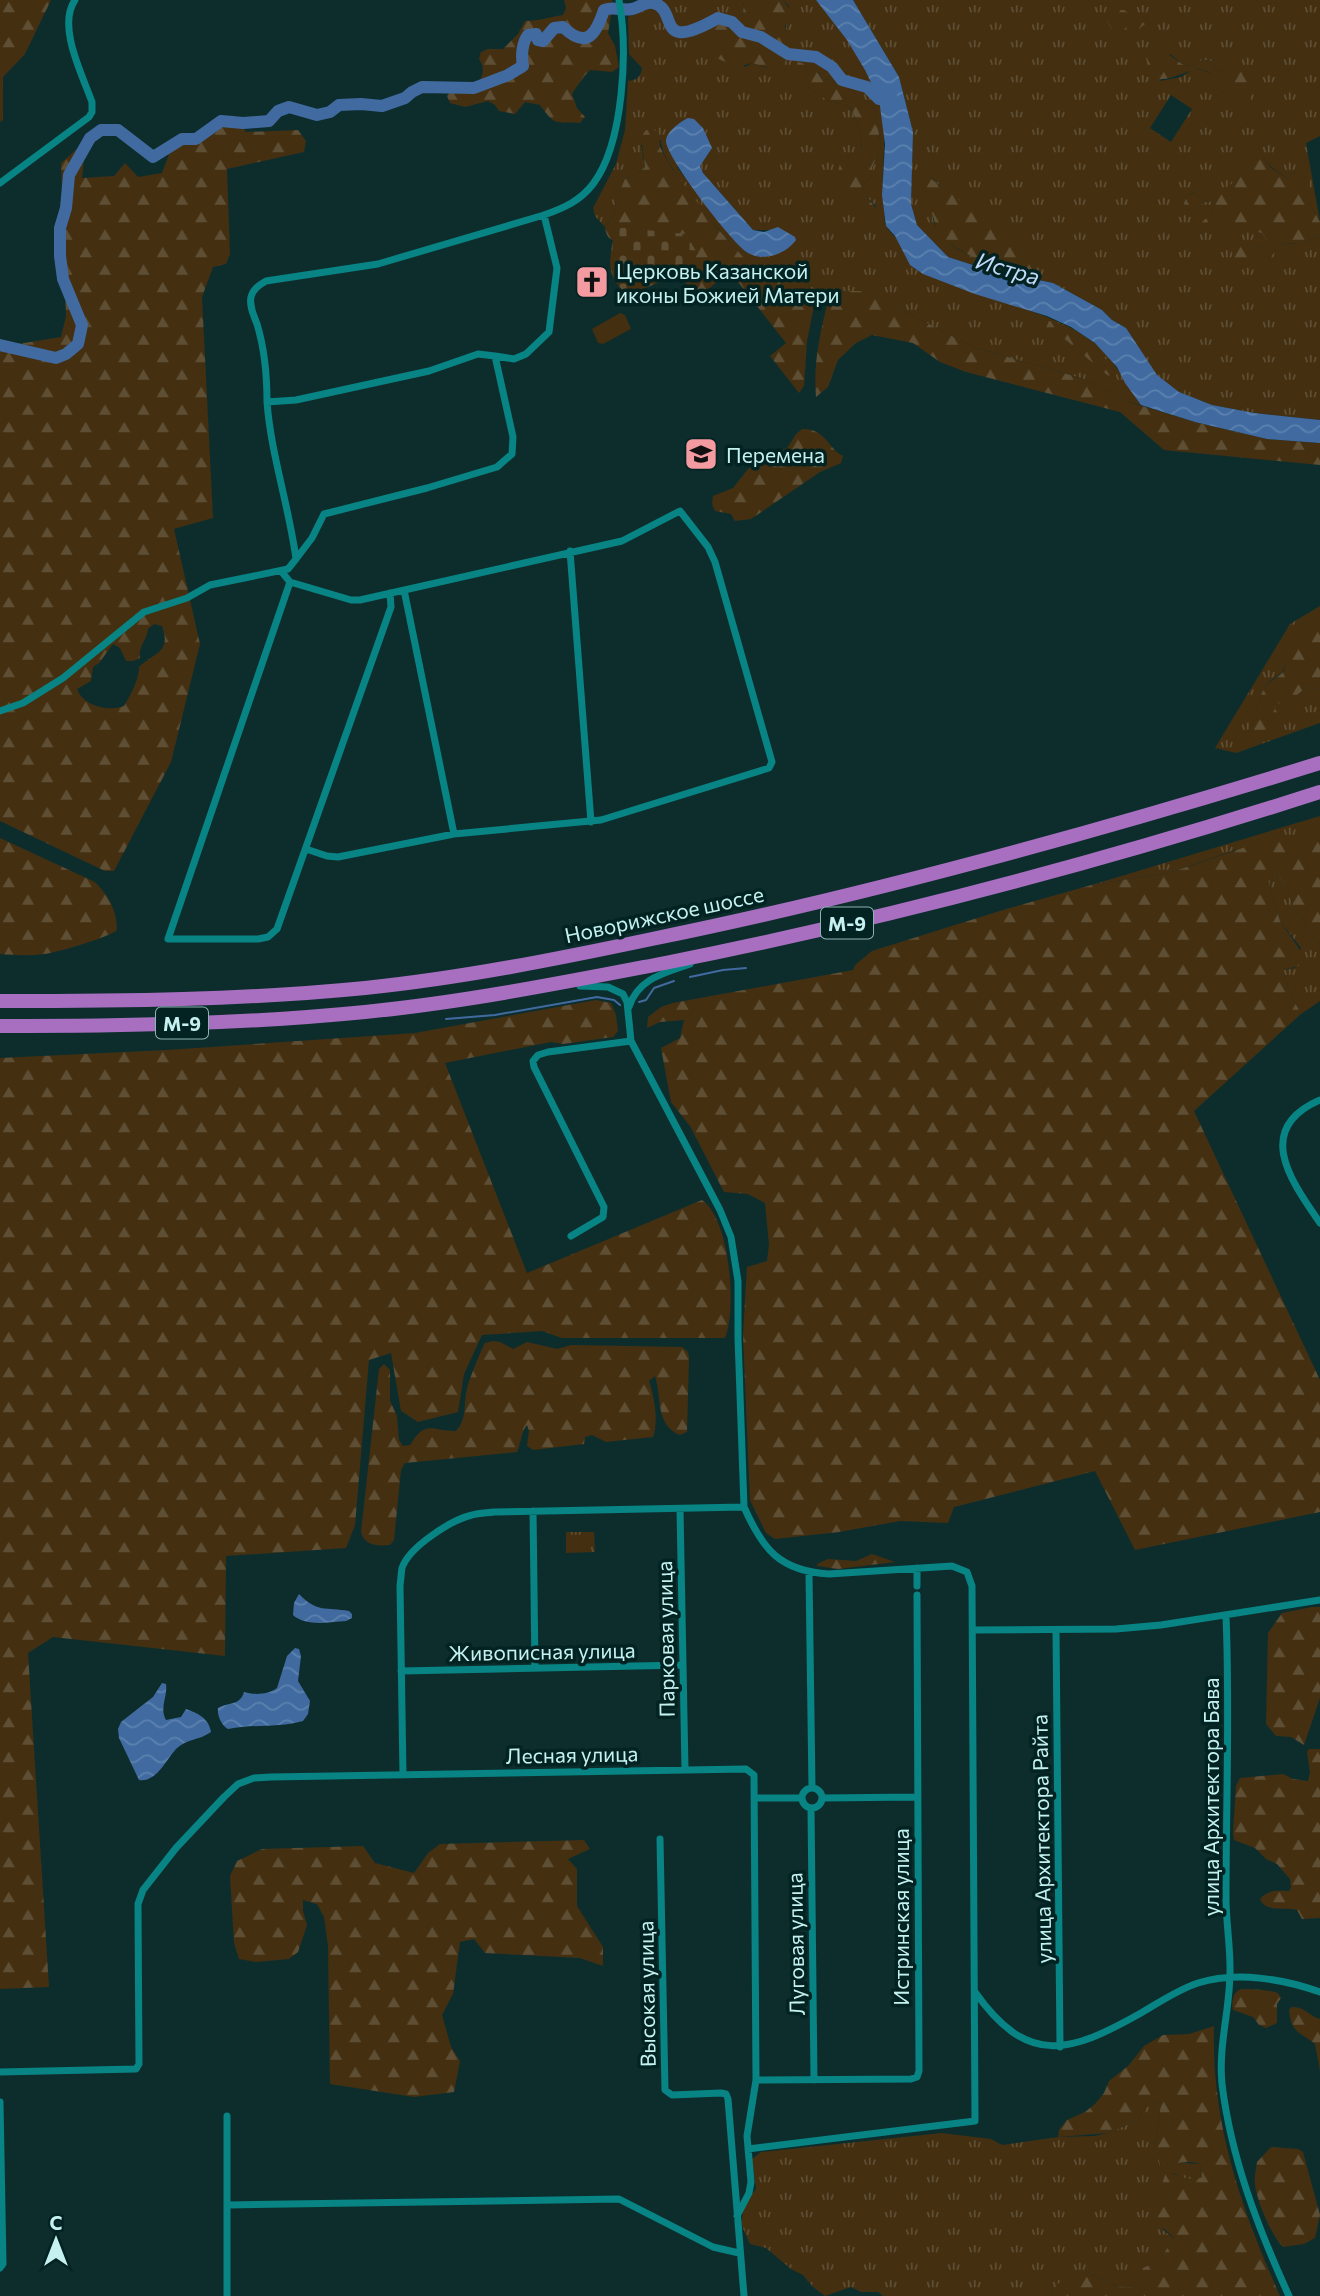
<svg xmlns="http://www.w3.org/2000/svg" width="1320" height="2296" font-family="Commissioner,sans-serif">
<defs>
<pattern id="grass-tufts" width="24" height="20" patternUnits="userSpaceOnUse" patternTransform="scale(1.75)"><rect width="24" height="20" fill="#442f11"/><path d="M3 7l-1-3M5 7V3M7 7l1-3M15 17l-1-3M17 17v-4M19 17l1-3" fill="none" stroke="#5e4e34"/></pattern>
<pattern id="forest-firs" width="22" height="20" patternUnits="userSpaceOnUse" patternTransform="scale(1.75)"><rect width="22" height="20" fill="#442f11"/><path d="M5 1l3.5 6h-7zM16 11l3.5 6h-7z" fill="#5e4e34"/></pattern>
<pattern id="cemetery-stones" width="16" height="16" patternUnits="userSpaceOnUse" patternTransform="scale(1.75)"><rect width="16" height="16" fill="#442f11"/><path d="M2 7V4a2 2 0 0 1 4 0v3zM10 15v-3a2 2 0 0 1 4 0v3z" fill="#5e4e34"/></pattern>
<pattern id="water-waves" width="16" height="10" patternUnits="userSpaceOnUse" patternTransform="scale(1.75)"><rect width="16" height="10" fill="#416ba0"/><path d="M0 5q4-4 8 0t8 0" fill="none" stroke="#5b81ae"/></pattern>
</defs>
<rect width="100%" height="100%" fill="#0d2d2d"/>
<path fill="url(#grass-tufts)" fill-rule="evenodd" d="M662 0H744L743 14 737 19 731 15 708 17 713 35 745 67 752 63 767 68H782L788 55 785 34 789 6 783 0H816C841 26 867 64 879 99 890 135 879 173 884 210 885 214 884 222 886 226 889 232 896 236 899 243 903 250 906 260 912 266 922 275 938 279 950 284 998 303 1051 311 1093 342 1114 357 1125 384 1141 405L1129 402 1084 379 973 347 866 291H845L828 301 813 296 807 282 801 278 774 270 759 271 753 268C733 246 659 165 661 140L641 145 645 167 632 177 625 179 616 200 614 215 605 227 595 216 593 208 616 164 625 130 628 81C637 80 641 77 642 68L629 54 628 17 649 8H657ZM818 72 822 79C842 80 858 96 875 108L881 147 872 168V175L862 187 864 194 876 206 869 225C859 210 841 203 835 185 841 164 844 166 861 155 863 138 859 120 848 106L827 100 802 83ZM712 148 700 166 703 173 753 230H772L747 253 732 238 677 167Z
M853 0H1320V136L1306 143 1320 222 1311 206 1306 185 1296 172 1287 178 1270 166 1264 158 1228 188 1218 190 1208 189 1188 194 1184 203 1196 210 1204 202 1214 201 1212 213 1203 222 1253 229 1262 233 1267 242 1260 248 1240 246 1268 260 1281 244 1301 243 1320 236V420L1254 413 1212 405 1179 392 1157 376 1126 328 1112 320 1102 310 1053 283 982 268 948 257 917 225 911 204 913 132 899 77ZM1170 54 1185 66 1194 65 1202 60 1211 61 1216 70 1225 73 1224 93 1213 75 1203 70 1193 69 1181 77 1160 81ZM1171 95 1192 109 1171 142 1150 128ZM931 178 961 203 980 259C965 256 938 239 934 223 930 209 931 192 931 178Z
M1320 606V630L1284 654C1290 678 1272 673 1264 689 1256 703 1256 718 1248 731L1267 739 1275 729 1273 705 1311 684 1320 689V723L1236 753 1215 748 1290 624Z
M1320 816V841L1308 838 1235 850 1169 873 1095 884Z
M1276 873 1287 889 1294 909 1320 947V1001L1301 1014 1289 991 1283 970 1295 968 1301 948 1280 921 1268 881Z
M566 1532H594L595 1552 566 1553Z
M1154 2102 1161 2104 1155 2146 1167 2165 1173 2162 1200 2164 1202 2177C1192 2182 1183 2178 1173 2173L1154 2192 1163 2230 1174 2238 1159 2261 1143 2269 1134 2286C1118 2291 1100 2279 1086 2271L1053 2290 1051 2296H883L878 2292H861L851 2287 825 2296 813 2287 803 2275 791 2269 766 2248 750 2244 741 2224 744 2205 756 2189 752 2159 761 2152 942 2133 991 2139 1002 2145 1058 2137 1094 2136 1108 2133 1138 2120 1148 2104Z"/>
<path fill="url(#forest-firs)" fill-rule="evenodd" d="M0 0H51L25 54 3 77V120L0 122Z
M564 0H612L613 4 608 33 615 46 619 67 612 72 590 70C583 77 577 86 572 94L577 108 585 117 580 123C554 122 555 126 540 105L525 102 515 114 499 111 495 105 488 101 465 107 450 103 447 96 450 89 480 80C484 72 484 67 479 59L481 52 488 49H503L518 34 525 21C539 21 550 17 563 15L566 8Z
M744 0H783L792 12 785 26 788 55 782 68 775 70 752 63 738 67 716 58 711 50 713 36C706 30 704 26 708 17L731 15 737 18 743 14Z
M1115 10H1124L1145 24 1139 29 1135 26 1125 28 1122 33C1113 33 1111 29 1107 21L1110 12Z
M1161 49 1185 66 1194 65 1202 60 1211 61 1216 70 1225 73 1244 66 1252 71 1251 100 1241 103C1232 99 1224 94 1219 86 1214 80 1213 73 1204 70 1190 65 1173 84 1151 78L1146 58 1152 51Z
M798 62 813 66 822 79C843 80 858 96 875 108L881 147 872 168V175L862 187C866 203 886 209 878 228L869 225C861 213 836 197 835 186 835 179 839 170 840 163L861 155C863 138 859 120 848 106L827 100 802 83 796 77 795 69Z
M232 115 246 132 298 130 306 141 304 152 227 169 230 254 226 264 213 267 202 297 213 518 174 529 200 644 171 762 114 871H105L0 821V343L12 345 61 337 66 316 61 163 86 141 82 178 114 176 125 163 138 177 162 173 172 146ZM154 624 162 626C172 653 153 653 139 667 139 680 130 696 124 706 108 712 83 706 77 689L91 681 93 667 99 663 113 644 120 648 126 661H133L140 658C138 646 147 640 148 629Z
M653 129 659 133 660 147 672 169 717 228 753 268 759 271 774 270 807 282 813 296V311L807 341 804 386 799 393 770 356 786 343 731 273C716 277 705 303 689 287 681 279 682 272 668 272L619 242C609 240 606 236 605 227L614 215 616 200 625 179 632 177 645 167 641 137 646 130Z
M1245 153 1264 158 1270 167 1287 178 1296 172 1306 173 1311 206 1320 222V236L1301 243 1281 244 1268 260 1250 269 1232 256 1233 250 1240 245 1260 248 1267 242 1262 233 1232 226H1203L1202 222 1212 213 1214 201 1204 202 1196 210 1187 212 1184 203 1188 194C1194 193 1201 190 1207 189 1219 188 1225 192 1235 180L1226 175 1229 165Z
M921 175 930 178 1036 258 1031 270C994 270 966 257 937 234 935 227 935 218 931 212 924 197 914 192 921 175Z
M845 291H866L973 347 1084 379 1129 402 1195 422 1267 439 1320 443V465L1164 450 1120 412 966 372 940 362 913 343 872 335 856 343 838 360 828 387 816 397C813 364 820 333 828 301Z
M1049 321C1079 325 1099 349 1115 372L1114 377 1107 375 1066 340 1046 328Z
M802 429C826 428 828 449 843 456L841 463 820 472 751 519 735 521 731 514 715 511 712 504 713 496 733 488 748 469 788 447 796 434Z
M1308 626 1320 630V689L1310 684 1291 700 1273 705 1283 723 1267 739 1251 741 1248 731C1256 717 1256 703 1264 689 1268 680 1280 678 1284 670 1287 663 1284 660 1284 653 1283 640 1297 629 1308 626Z
M1275 837 1308 838 1320 841V947L1294 909 1287 889 1277 874 1268 881 1280 921 1309 963 1283 970 1289 991 1301 1014 1194 1111 1320 1380V1512L1135 1550 1095 1471 954 1507 948 1523 900 1521 839 1532 775 1539 766 1533 750 1500 743 1335 747 1267 767 1261 769 1245 765 1203 748 1194 724 1192 690 1126 671 1102 661 1048 680 1038 684 1020 660 1022 647 1028 648 1017 661 1007 673 1003 853 970 855 965 872 951 1003 910 1095 884 1169 873Z
M0 838 95 882C108 895 117 910 117 930 110 937 56 953 44 954 30 956 14 955 0 954Z
M596 1000 611 1003 616 1015 618 1031 613 1037 563 1044 551 1042 445 1063 527 1273 702 1200C730 1219 737 1309 725 1338H562L542 1331 482 1335 464 1374 458 1412 418 1422 401 1411 391 1353 369 1360 355 1525 346 1548 226 1556 225 1656 53 1637 28 1653 49 1987 0 1989V1058L167 1050 415 1033Z
M493 1341 500 1342 513 1349 527 1342 557 1349 571 1345 682 1347 688 1352 689 1358 687 1432 680 1435C655 1425 662 1398 655 1376L649 1381C654 1397 659 1420 653 1437L606 1442 592 1435 585 1437 584 1444 533 1450 527 1446 529 1431 527 1425C521 1432 521 1443 517 1452L405 1463 401 1470 394 1540 390 1545C376 1546 365 1546 361 1532L379 1369 384 1364 390 1370V1401L397 1416 399 1440 403 1446 410 1445C426 1419 431 1431 456 1431 468 1418 463 1404 467 1389 468 1382 482 1348 485 1343Z
M872 1554 895 1562 838 1569 817 1566V1564L828 1559 856 1561Z
M1312 1607H1320V1698L1304 1745 1291 1737 1276 1736 1266 1724 1268 1633 1282 1613Z
M1309 1749H1320V1918L1302 1919 1297 1910C1284 1907 1266 1913 1260 1899 1269 1889 1277 1891 1289 1891L1291 1888 1290 1879 1277 1864 1266 1859 1255 1848 1234 1840 1233 1833 1236 1786 1240 1778 1283 1774 1293 1779 1308 1781 1310 1772 1307 1752Z
M584 1840 590 1849 568 1859 577 1869V1906L603 1947V1966L580 1958 485 1953 474 1939 460 1942 453 1994 442 2015 451 2047 460 2061 454 2092 414 2097 330 2084 328 1946 324 1917 317 1904 303 1900V1911L307 1925 298 1952 289 1959 256 1962 239 1959 234 1943 230 1876 237 1861 262 1849 363 1846 375 1863 414 1873 428 1853 440 1844Z
M1242 1989C1249 1989 1273 1990 1278 1993L1281 1998 1277 2004V2023L1266 2028 1259 2025 1253 2017 1233 2010C1231 2002 1233 1991 1242 1989Z
M1292 2007C1304 2006 1309 2016 1320 2019V2071L1315 2044C1300 2032 1291 2033 1289 2010Z
M1214 2026C1211 2123 1241 2208 1280 2296H1051C1056 2279 1071 2275 1086 2271 1100 2279 1118 2291 1134 2286L1143 2268 1159 2261 1174 2238C1170 2233 1165 2231 1161 2226 1152 2216 1150 2198 1156 2186L1162 2184 1166 2172C1179 2174 1189 2183 1202 2177L1200 2164C1186 2159 1174 2165 1160 2165L1155 2146 1161 2104 1154 2102 1148 2104 1138 2120 1108 2133 1058 2137 1059 2130 1067 2120 1085 2112 1095 2104 1104 2093 1109 2081 1128 2066 1144 2046 1163 2035 1189 2034Z
M1271 2147 1298 2149 1303 2152 1320 2215 1315 2238 1304 2244 1283 2247C1271 2235 1257 2201 1255 2185 1254 2177 1256 2169 1257 2162Z"/>
<path fill="url(#cemetery-stones)" d="M615 227 686 234 697 253 689 265 671 273 672 277 628 295C602 274 611 257 615 227Z"/>
<path fill="#442f11" d="M620 313 625 315 631 329 603 344 598 343 592 329Z"/>
<path fill="url(#water-waves)" d="M816 0H853L899 77 913 132 911 204 917 225 948 257 982 268 1053 283 1102 310 1112 320 1126 328 1157 375 1179 392 1212 405 1254 413 1320 420V443L1267 439 1195 422 1141 405 1125 383 1117 367 1095 343 1071 327 1047 316 975 294 923 274 910 265 895 236 886 226 882 195 885 144 879 99 865 70 847 40Z
M688 118 694 119 703 128 712 148 700 166 703 173 753 230 764 232 778 227 795 237 796 240C786 254 764 262 748 253 734 246 665 156 666 141 666 132 680 122 688 118Z
M299 1594C317 1613 326 1607 349 1611L352 1614V1618L346 1621C330 1622 306 1627 293 1615L294 1603Z
M295 1648 299 1649 301 1656 298 1681 310 1701 308 1714 303 1721C278 1728 253 1724 228 1729 221 1725 217 1715 218 1708 228 1702 240 1706 244 1692 253 1695 268 1695 277 1688L287 1656Z
M162 1683 166 1684C168 1696 159 1708 166 1720L181 1717 186 1709C197 1713 209 1718 211 1732 200 1740 186 1739 176 1749 166 1760 156 1783 139 1780L119 1738 118 1729 121 1722 153 1697Z"/>
<g fill="none" stroke-linecap="round" stroke-linejoin="round">
<path stroke="#416ba0" stroke-width="2" d="M690 977 723 970 746 968
M639 1002 646 1000 654 988 674 981
M446 1019 495 1015 597 997 614 1000 620 1005"/>
<path stroke="#416ba0" stroke-width="12" d="M0 345 56 358 66 354 78 344 82 325 63 279 60 256V228L66 208 69 175 90 138 101 130H118L153 157 182 139H196L221 121 243 123 269 121 278 111 289 107 317 115 330 112 339 105 361 104 382 106 405 98 412 92 422 87 474 88 508 75 523 66C521 56 522 43 528 35L536 34 538 40 543 41 554 28 563 27C587 50 596 34 604 10 614 6 622 11 632 9 639 8 645 1 653 3 680 9 653 55 718 18L732 22 742 32 761 37 788 54 816 57 832 67 842 80 867 87 879 99 891 96"/>
<path stroke="#088484" stroke-width="7" d="M0 183 89 117 92 112V102C82 74 57 26 75 0
M495 356 514 359 526 354 549 332 557 268 544 215
M570 551 591 822
M296 559 312 538 324 514 427 488 497 467 512 454 513 437 495 356 478 354 429 371 296 400 267 402C267 375 265 350 257 324 254 316 249 306 251 297 253 289 259 285 266 281L378 264 544 215C564 208 580 201 593 184 624 143 628 49 619 0
M281 571 290 582 351 600H360L622 541 680 511 708 547 715 562 772 762 769 768 601 820 454 834 338 857 327 856 306 849
M290 582 168 939H258L268 937 277 929 391 607 390 593
M404 590 454 834
M0 711 23 703 63 678 144 612 187 598 210 585 288 569 296 559C289 506 271 455 267 402
M580 986 608 987 623 994 627 1002 631 1041 720 1210 731 1237 738 1281V1338L744 1507C763 1550 780 1571 829 1574L952 1566 967 1572 972 1586 975 2121 748 2149
M629 1007C638 978 665 973 690 964
M1320 1100C1253 1129 1291 1181 1320 1223
M571 1236 603 1217 604 1207 534 1067 533 1061 538 1055 548 1052 631 1041
M680 1509 685 1769
M533 1511 535 1668
M917 1568V1586
M809 1573 812 1788
M1226 1616C1230 1710 1226 1804 1226 1898 1226 1921 1230 1944 1230 1967 1231 2006 1218 2044 1222 2084 1231 2158 1258 2228 1289 2296
M973 1630 1116 1629 1161 1625 1320 1600
M1056 1630 1060 2047
M401 1671 683 1665
M403 1775 400 1585C401 1580 401 1573 402 1568 409 1547 451 1520 472 1515 479 1513 487 1513 494 1512L744 1507
M802 1798a10 10 0 1 1 20 0a10 10 0 1 1-20 0Z
M754 1798H802
M822 1798 917 1797
M811 1808 814 2080
M660 1839 665 2090 672 2095 721 2093 726 2094 728 2099 744 2296
M975 1992C1028 2067 1070 2053 1141 2013 1160 2002 1177 1990 1198 1983 1237 1971 1283 1979 1320 1992
M0 2072 136 2069 139 2064 138 1904 143 1890 176 1848 224 1797 238 1784 254 1778 271 1777 746 1769 754 1775 756 2080 747 2136 751 2182 749 2193 737 2216
M756 2080 911 2079 917 2077 919 2071 917 1595
M0 2102 3 2264 0 2268
M228 2205 619 2199 713 2247 739 2253
M227 2296V2116"/>
<path stroke="#a86fc1" stroke-width="14" d="M0 1001C122 1001 244 1000 365 988 462 978 557 959 652 939 878 893 1100 831 1320 763
M0 1026C122 1026 244 1024 365 1012 466 1002 566 982 665 963 887 919 1105 861 1320 792"/>
</g>
<defs>
<symbol id="church-square" viewBox="-11 -11 22 22"><rect x="-9" y="-9" width="18" height="18" rx="4" fill="#f49aa1" stroke="#032323"/><path d="M-1.2-6h2.4v3.5h3.3v2.4h-3.3V6h-2.4V-.1h-3.3v-2.4h3.3Z" fill="#111"/></symbol>
<symbol id="school-square" viewBox="-11 -11 22 22"><rect x="-9" y="-9" width="18" height="18" rx="4" fill="#f49aa1" stroke="#032323"/><path d="M0-5L7-2L0 1L-7-2ZM-4 1L0 2.5L4 1V4Q0 6-4 4Z" fill="#111"/></symbol>
</defs>
<g fill-rule="evenodd">
<use href="#church-square" x="573" y="263" width="38" height="38"/>
<use href="#school-square" x="682" y="435" width="38" height="38"/>
</g>
<g text-anchor="middle" dominant-baseline="central" stroke-width="7" stroke-linejoin="round" paint-order="stroke">
<g fill="#032323" stroke="#8bb4b3" stroke-width="2">
<rect x="821" y="907.5" width="52" height="31" rx="5"/>
<rect x="156" y="1007.5" width="52" height="31" rx="5"/>
</g>
<g font-size="19" font-weight="bold" fill="#c5f2f1">
<text x="847" y="923">М-9</text>
<text x="182" y="1023">М-9</text>
</g>
<g font-size="21" fill="#c5f2f1" stroke="#032323" text-anchor="start">
<text x="616" y="270">Церковь Казанской<tspan x="616" dy="24">иконы Божией Матери</tspan></text>
<text x="726" y="454">Перемена</text>
</g>
<g font-size="21" fill="#c5f2f1" stroke="#032323">
<text transform="translate(664 914) rotate(-12)">Новорижское шоссе</text>
<text transform="translate(665 1639) rotate(-91)">Парковая улица</text>
<text transform="translate(542 1651) rotate(-1)">Живописная улица</text>
<text transform="translate(572 1754) rotate(-1)">Лесная улица</text>
<text transform="translate(1210 1797) rotate(-90)">улица Архитектора Бава</text>
<text transform="translate(1041 1839) rotate(-91)">улица Архитектора Райта</text>
<text transform="translate(900 1917) rotate(-90)">Истринская улица</text>
<text transform="translate(795 1944) rotate(-91)">Луговая улица</text>
<text transform="translate(646 1994) rotate(-91)">Высокая улица</text>
</g>
<g font-size="23" font-style="italic" fill="#c3dbfb" stroke="#032323">
<text transform="translate(1008 268) rotate(16)">Истра</text>
</g>
</g>
<g transform="translate(56 2240)" stroke="#032323" stroke-width="5" paint-order="stroke">
<path d="M0-5L12 26L0 18L-12 26Z" fill="#c5f2f1"/>
<text y="-10" font-size="19" font-weight="bold" text-anchor="middle" fill="#c5f2f1">С</text>
</g>
</svg>
